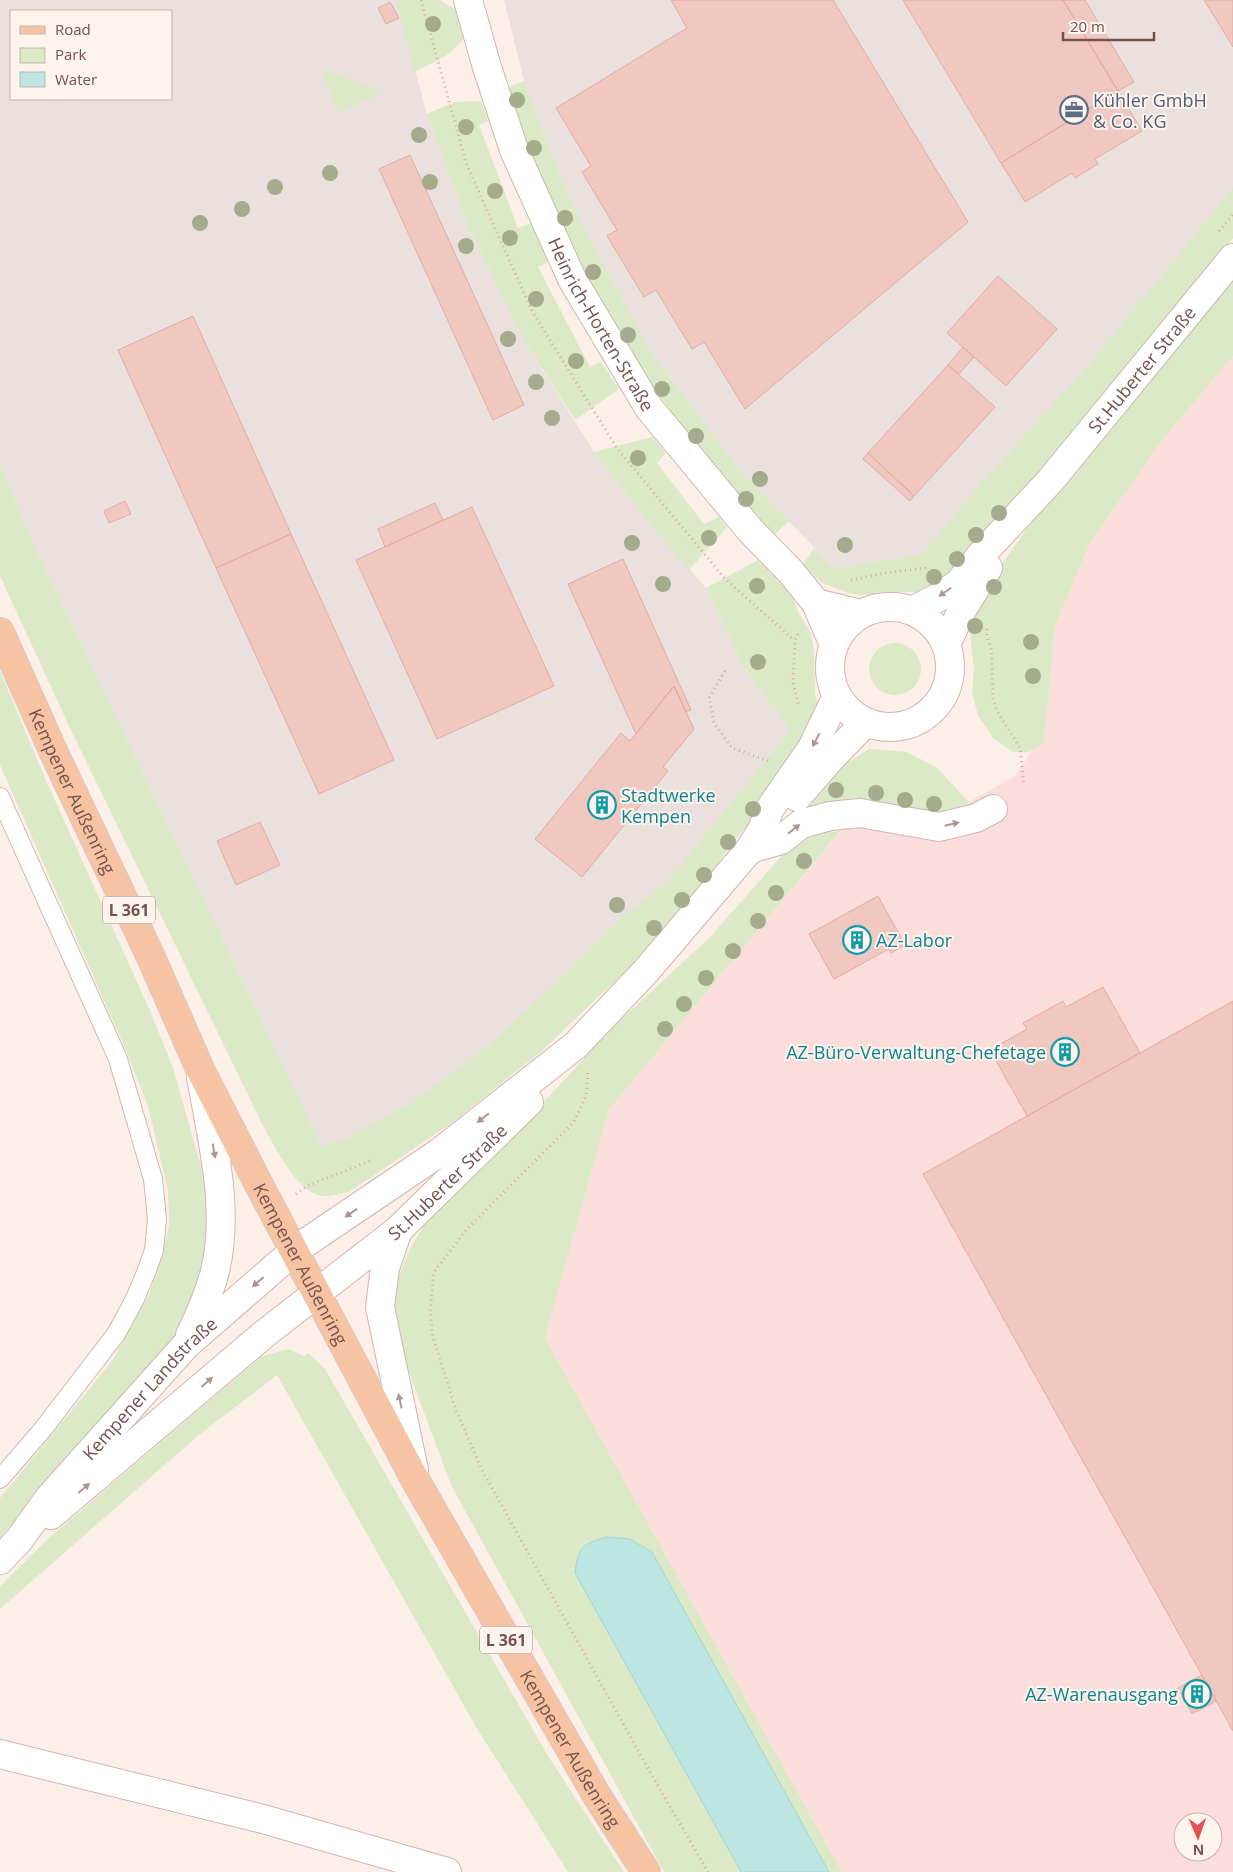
<svg xmlns="http://www.w3.org/2000/svg" width="1233" height="1872" font-family="'Open Sans',sans-serif">
<rect width="100%" height="100%" fill="#fcefe8"/>
<path fill="#fbdedc" fill-rule="evenodd" d="M1233 356V1872H842L545 1338 609 1110 865 802 946 812 969 802 1015 776 1034 748 1044 744 1055 626 1090 543 1164 438ZM1183 1822H1213V1852H1183Z"/>
<path fill="#eae1de" fill-rule="evenodd" d="M0 0H396L427 114 467 224 525 342 594 452 648 522 706 588 744 667 790 730 667 881 615 923 554 984 485 1048 419 1097 346 1139 321 1145 34 545 0 463ZM11 11H171V99H11Z
M504 0H1233V187L1092 361 977 487 922 554 835 569 741 472 651 352 580 220 548 146 524 81Z"/>
<path fill="#dce9c6" d="M396 0H440L456 10 464 39 446 56 414 72Z
M325 70 377 90 378 95 341 112 338 110 321 72Z
M524 81 548 146 580 220 651 352 741 472 789 521 773 536 714 469 680 425 631 354 588 277 541 181 507 88Z
M481 101 488 121 479 125 518 228 531 223 548 262 538 267 590 367 601 362 619 389 575 420 525 342 467 224 427 114 454 102Z
M1233 187V238L980 544 935 588 918 592H882L868 595 851 594 822 583 803 565 814 548 835 569 922 554 977 487 1092 361Z
M1233 279V356L1164 438 1090 543 1055 626 1044 744 1029 752H1013L994 739 978 716 972 692 974 669 969 625 989 582 1033 520Z
M652 437 666 453 657 463 704 524 719 517 727 527 689 570 648 522 594 452Z
M0 463 34 545 321 1145 346 1139 419 1097 485 1048 554 984 615 923 667 881 790 730 744 667 706 588 758 560 793 597 799 614 811 633 814 650 815 693 818 705 803 752 693 895 634 963 542 1051 452 1123 349 1192C339 1194 328 1198 318 1195 296 1189 275 1147 264 1128L69 726 0 576Z
M869 669a26 26 0 1 1 52 0a26 26 0 1 1-52 0Z
M0 671 45 778 151 1013 173 1068 204 1177 210 1228 198 1292 175 1337 0 1538V1498L112 1361 149 1295 162 1257 169 1225 168 1191 148 1106 125 1048 0 765Z
M869 749 907 752 936 767 969 802 946 812 806 811 835 771Z
M847 823 609 1110 545 1338 842 1872H829L652 1552 575 1573 741 1872H664L451 1485 401 1351 392 1313 399 1275 409 1251 422 1228 551 1094 616 1024 710 937 791 845Z
M289 1349 304 1356 308 1353 325 1369 550 1759 624 1872H568L476 1727 277 1375 199 1435 0 1609V1586L52 1535 262 1356Z"/>
<path fill="#bde5e1" stroke="#a3d6d2" d="M607 1537 630 1539 652 1552 829 1872H741L575 1573C578 1547 582 1544 607 1537Z"/>
<path fill="#f0c8c0" stroke="#e2aba1" d="M671 0H833L968 222 745 409 704 342 692 349 656 290 644 297 607 236 617 230 582 172 591 166 556 108 687 28Z
M903 0H1063L1118 91 1001 163Z
M1063 0H1085L1134 82 1118 91Z
M1204 0H1233V47Z
M390 2 399 18 386 24 378 8Z
M1118 91 1142 131 1095 159 1098 164 1075 178 1072 173 1025 202 1001 163Z
M410 155 524 405 493 420 379 169Z
M998 276 1057 329 1006 386 947 333Z
M193 316 291 534 216 568 118 350Z
M963 347 974 357 959 374 948 365Z
M948 365 995 407 914 496 868 453Z
M868 453 914 496 910 501 863 459Z
M125 501 131 514 109 523 104 511Z
M435 503 443 520 385 547 378 529Z
M472 507 554 686 437 739 356 560Z
M291 534 394 760 319 794 216 568Z
M623 559 691 710 686 712 674 686 636 734 568 584Z
M674 686 694 729 663 767 668 771 582 877 535 839 621 733 630 741Z
M260 822 280 865 236 885 217 841Z
M878 896 905 945 891 953 889 949 834 979 809 934Z
M1103 987 1140 1053 1027 1116 990 1050 1027 1029 1023 1023 1063 1001 1066 1007Z
M1233 1001V1731L923 1174Z
M1202 1675 1216 1701 1192 1714 1178 1688Z"/>
<g fill="none" stroke-linecap="round" stroke-linejoin="round">
<defs>
<path id="lane" d="M0 797 118 1059 153 1179 157 1219 154 1250 147 1270 135 1299 116 1334 43 1429 0 1479"/>
<g id="street">
<path id="s1" d="M468 0 486 64 514 150 572 279 649 408 750 530 790 571 816 603 834 645"/>
<path d="M816 603 861 614"/>
<path d="M750 849 781 840 801 824 830 816 860 813 939 827 976 818 993 809"/>
<path d="M0 1754 263 1819 447 1872"/>
</g>
<g id="secondary">
<circle cx="890" cy="667" r="60"/>
<path id="s2" d="M912 611 939 597 959 583 981 555 1050 481 1233 258"/>
<path d="M946 645 962 610 988 568"/>
<path d="M797 797 831 758 866 722"/>
<path d="M398 1230 385 1268 380 1307 414 1470"/>
<path d="M190 1335C200 1315 208 1296 214 1275 231 1212 212 1140 201 1077"/>
<path id="s3" d="M51 1515 263 1335 398 1230 529 1102"/>
<path id="s4" d="M0 1560 19 1540 49 1498 186 1345 295 1250 440 1152 576 1045 646 971 750 849 763 828 769 810 812 748 837 696"/>
</g>
<g id="primary">
<path id="s5" d="M0 632 54 753 150 955 200 1069 257 1181 417 1483 597 1796 646 1872"/>
</g>
</defs>
<use href="#lane" stroke="#cfb7b0" stroke-width="20"/>
<use href="#street" stroke="#cfb7b0" stroke-width="30"/>
<use href="#secondary" stroke="#d2b6ae" stroke-width="30"/>
<use href="#primary" stroke="#d6cbc9" stroke-width="30"/>
<path stroke="#d5aba3" stroke-width="3" stroke-dasharray="1 4" stroke-linecap="butt" d="M421 0 466 163 532 311 616 447 725 579 794 640
M1219 231 1233 215
M851 580 885 573 926 568
M987 629V636L991 649 992 665 993 699 997 711 1020 748 1024 786
M798 634 795 640 793 683 799 706
M725 671 709 698 714 723 732 748 769 761
M588 1073 586 1096 574 1122 466 1230 434 1272 430 1312 433 1337 456 1410 482 1470 650 1772 708 1872
M296 1194 307 1186 372 1160"/>
<use href="#lane" stroke="#fff" stroke-width="18"/>
<use href="#street" stroke="#fff" stroke-width="28"/>
<use href="#secondary" stroke="#fff" stroke-width="28"/>
<use href="#primary" stroke="#f7c4a3" stroke-width="28"/>
</g>
<g fill="#a5ab8d">
<circle cx="433" cy="24" r="8"/>
<circle cx="517" cy="100" r="8"/>
<circle cx="466" cy="127" r="8"/>
<circle cx="419" cy="135" r="8"/>
<circle cx="534" cy="148" r="8"/>
<circle cx="330" cy="173" r="8"/>
<circle cx="430" cy="182" r="8"/>
<circle cx="275" cy="187" r="8"/>
<circle cx="495" cy="191" r="8"/>
<circle cx="242" cy="209" r="8"/>
<circle cx="565" cy="218" r="8"/>
<circle cx="200" cy="223" r="8"/>
<circle cx="510" cy="238" r="8"/>
<circle cx="466" cy="246" r="8"/>
<circle cx="593" cy="272" r="8"/>
<circle cx="536" cy="299" r="8"/>
<circle cx="628" cy="335" r="8"/>
<circle cx="508" cy="339" r="8"/>
<circle cx="576" cy="361" r="8"/>
<circle cx="536" cy="382" r="8"/>
<circle cx="662" cy="389" r="8"/>
<circle cx="552" cy="418" r="8"/>
<circle cx="696" cy="436" r="8"/>
<circle cx="638" cy="458" r="8"/>
<circle cx="760" cy="479" r="8"/>
<circle cx="746" cy="499" r="8"/>
<circle cx="999" cy="513" r="8"/>
<circle cx="976" cy="535" r="8"/>
<circle cx="709" cy="538" r="8"/>
<circle cx="632" cy="543" r="8"/>
<circle cx="845" cy="545" r="8"/>
<circle cx="957" cy="559" r="8"/>
<circle cx="934" cy="577" r="8"/>
<circle cx="663" cy="584" r="8"/>
<circle cx="757" cy="586" r="8"/>
<circle cx="994" cy="587" r="8"/>
<circle cx="975" cy="626" r="8"/>
<circle cx="1031" cy="642" r="8"/>
<circle cx="758" cy="662" r="8"/>
<circle cx="1033" cy="676" r="8"/>
<circle cx="836" cy="790" r="8"/>
<circle cx="876" cy="793" r="8"/>
<circle cx="905" cy="800" r="8"/>
<circle cx="934" cy="804" r="8"/>
<circle cx="753" cy="809" r="8"/>
<circle cx="728" cy="842" r="8"/>
<circle cx="804" cy="861" r="8"/>
<circle cx="704" cy="875" r="8"/>
<circle cx="776" cy="893" r="8"/>
<circle cx="682" cy="900" r="8"/>
<circle cx="617" cy="905" r="8"/>
<circle cx="758" cy="921" r="8"/>
<circle cx="654" cy="928" r="8"/>
<circle cx="733" cy="951" r="8"/>
<circle cx="706" cy="978" r="8"/>
<circle cx="684" cy="1004" r="8"/>
<circle cx="665" cy="1029" r="8"/>
</g>
<defs><path id="oneway-solid" d="M-6-.8H1V-3.2L6.5 0L1 3.2V.8H-6Z" transform="scale(1.25)"/></defs>
<g fill="#ac9794">
<use href="#oneway-solid" transform="translate(945 592) rotate(145)"/>
<use href="#oneway-solid" transform="translate(816 740) rotate(117)"/>
<use href="#oneway-solid" transform="translate(952 824) rotate(-13)"/>
<use href="#oneway-solid" transform="translate(794 829) rotate(-38)"/>
<use href="#oneway-solid" transform="translate(483 1118) rotate(142)"/>
<use href="#oneway-solid" transform="translate(214 1151) rotate(80)"/>
<use href="#oneway-solid" transform="translate(351 1213) rotate(146)"/>
<use href="#oneway-solid" transform="translate(258 1282) rotate(139)"/>
<use href="#oneway-solid" transform="translate(207 1382) rotate(-41)"/>
<use href="#oneway-solid" transform="translate(400 1401) rotate(-102)"/>
<use href="#oneway-solid" transform="translate(84 1488) rotate(-41)"/>
</g>
<defs>
<symbol id="office-ring" viewBox="-11 -11 22 22"><circle r="9.5" fill="#fef4ee" stroke="#5c6f8a" stroke-width="1.5"/><path d="M-6-3h4V-5.5h4V-3h4V5H-6ZM-1-4.5V-3h2v-1.5ZM-6 0V1H6V0Z" fill="#5c6f8a"/></symbol>
<symbol id="building-ring" viewBox="-11 -11 22 22"><circle r="9.5" fill="#fef4ee" stroke="#0f9aa8" stroke-width="1.5"/><path d="M-4-6H4V6H1V3H-1V6H-4ZM-2.5-4.3h1.7v1.8h-1.7ZM.8-4.3h1.7v1.8H.8ZM-2.5-1h1.7V.8h-1.7ZM.8-1h1.7V.8H.8Z" fill="#0f9aa8"/></symbol>
</defs>
<g fill-rule="evenodd">
<use href="#office-ring" x="1058" y="94" width="32" height="32"/>
<use href="#building-ring" x="586" y="789" width="32" height="32"/>
<use href="#building-ring" x="841" y="924" width="32" height="32"/>
<use href="#building-ring" x="1049" y="1036" width="32" height="32"/>
<use href="#building-ring" x="1181" y="1678" width="32" height="32"/>
</g>
<g text-anchor="middle" dominant-baseline="central" stroke-width="4" stroke-linejoin="round" paint-order="stroke">
<g fill="#fef4ee" stroke="#9e837d" stroke-width="1">
<rect x="103" y="896.5" width="52" height="27" rx="4"/>
<rect x="480" y="1626.5" width="52" height="27" rx="4"/>
</g>
<g font-size="16" font-weight="bold" fill="#75524c">
<text x="129" y="910">L 361</text>
<text x="506" y="1640">L 361</text>
</g>
<g font-size="18" fill="#4e5e75" stroke="#fef4ee" text-anchor="start">
<text x="1093" y="100">Kühler GmbH<tspan x="1093" dy="21">&amp; Co. KG</tspan></text>
</g>
<g font-size="18" fill="#75524c" stroke="#fef4ee">
<text stroke="none"><textPath href="#s1" startOffset="352">Heinrich-Horten-Straße</textPath></text>
<text stroke="none"><textPath href="#s2" startOffset="336">St.Huberter Straße</textPath></text>
<text stroke="none"><textPath href="#s5" startOffset="175">Kempener Außenring</textPath></text>
<text stroke="none"><textPath href="#s3" startOffset="518">St.Huberter Straße</textPath></text>
<text stroke="none"><textPath href="#s5" startOffset="700">Kempener Außenring</textPath></text>
<text stroke="none"><textPath href="#s4" startOffset="228">Kempener Landstraße</textPath></text>
<text stroke="none"><textPath href="#s5" startOffset="1255">Kempener Außenring</textPath></text>
</g>
<g font-size="18" fill="#0d838f" stroke="#fef4ee" text-anchor="start">
<text x="621" y="795">Stadtwerke<tspan x="621" dy="21">Kempen</tspan></text>
<text x="876" y="940">AZ-Labor</text>
<text x="1046" y="1052" text-anchor="end">AZ-Büro-Verwaltung-Chefetage</text>
<text x="1178" y="1694" text-anchor="end">AZ-Warenausgang</text>
</g>
</g>
<rect x="10" y="10" width="162" height="90" fill="#fef4ee" stroke="#c7b3ad"/>
<rect x="20" y="26" width="25" height="8" fill="#f7c4a3" stroke="#c7b3ad"/>
<text x="55" y="35" font-size="15" fill="#75524c">Road</text>
<rect x="20" y="48" width="25" height="15" fill="#dce9c6" stroke="#c7b3ad"/>
<text x="55" y="60" font-size="15" fill="#75524c">Park</text>
<rect x="20" y="72" width="25" height="15" fill="#bde5e1" stroke="#c7b3ad"/>
<text x="55" y="85" font-size="15" fill="#75524c">Water</text>
<g transform="translate(1198 1837) rotate(178)"><circle r="24" fill="#fef4ee" stroke="#c7b3ad"/>
<path d="M0-4L9 19L0 12L-9 19Z" fill="#e05253"/>
<text y="-8" font-size="14" font-weight="bold" text-anchor="middle" fill="#75524c">N</text>
</g>
<path d="M1063 32v8h91v-8" fill="none" stroke="#75524c" stroke-width="2.5"/>
<text x="1070" y="32" font-size="15" fill="#75524c" stroke="#fef4ee" stroke-width="4" paint-order="stroke">20 m</text>
</svg>
